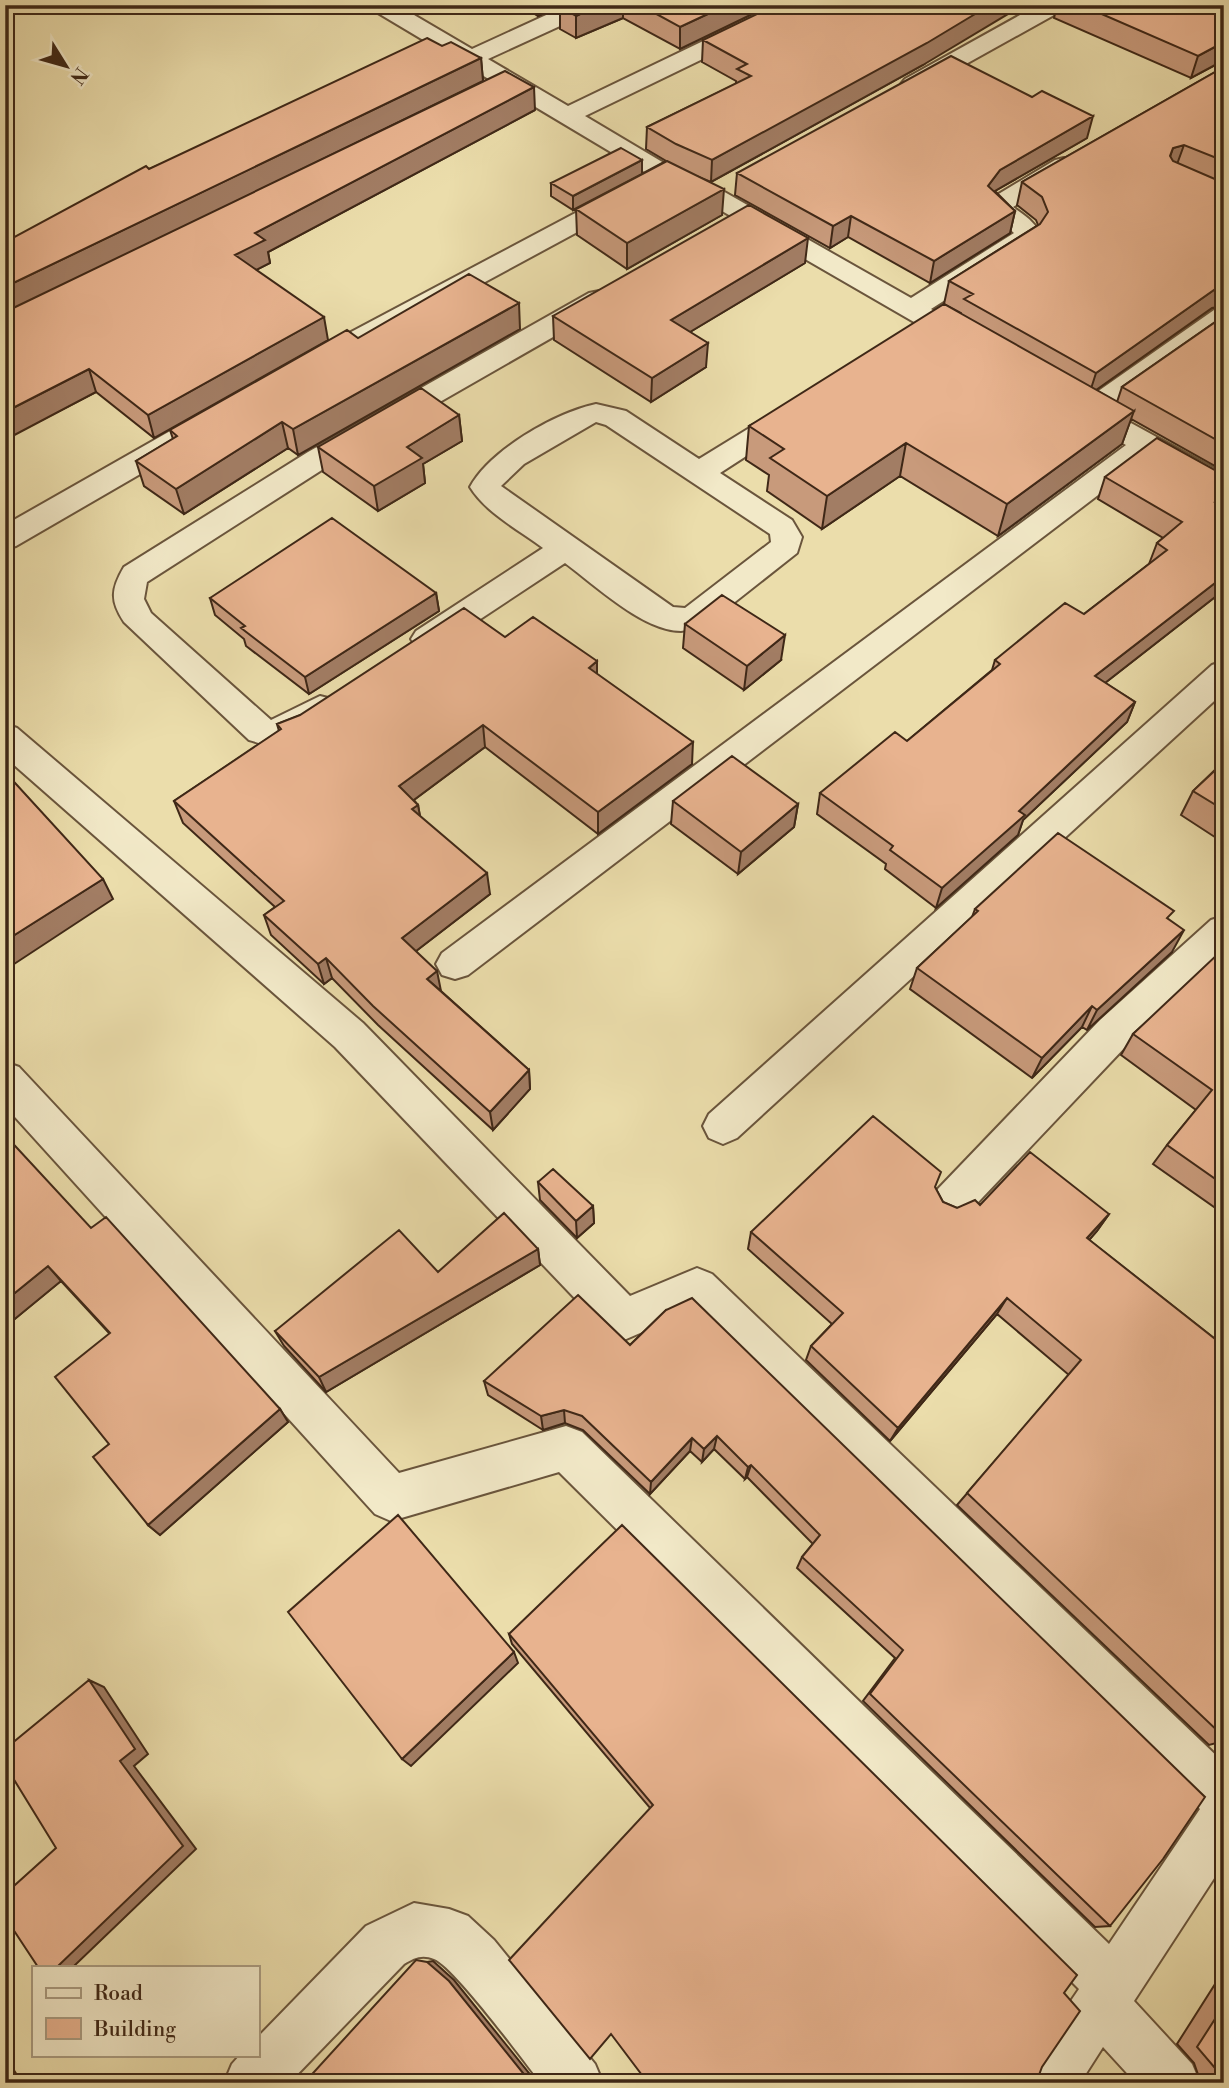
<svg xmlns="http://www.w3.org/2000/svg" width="1229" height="2088" font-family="'Libre Bodoni',serif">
<rect width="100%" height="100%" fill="#ebddab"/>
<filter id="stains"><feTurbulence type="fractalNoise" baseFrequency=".00286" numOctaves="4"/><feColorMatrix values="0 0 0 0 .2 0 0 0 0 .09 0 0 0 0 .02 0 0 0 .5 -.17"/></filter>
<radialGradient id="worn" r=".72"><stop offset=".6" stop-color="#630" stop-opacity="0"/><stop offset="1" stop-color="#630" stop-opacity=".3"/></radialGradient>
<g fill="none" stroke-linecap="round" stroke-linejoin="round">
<defs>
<path id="minor" d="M370 5H397L472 49 568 5H598L595 10 488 59 568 106 778 5H807L804 10 585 116 674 169 721 190 911 298 1014 233 986 208 992 198 1055 160 1064 158 1073 160 1076 165 1073 170 1013 207C1024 215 1033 220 1040 233L1033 244 931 309 979 336 983 342 979 348 969 350 959 348 703 200 656 179 373 10Z
M1038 5H1066L1063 10 921 89H905L901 84 905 79Z
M622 190 631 193 635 198 631 203 324 369 314 372 304 369 300 363 304 357 613 193Z
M599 291 609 293 612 299 609 305 328 466 147 582 144 599 151 613 271 720 320 696 332 699 337 708C330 720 291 746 276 747 268 747 257 742 249 740L124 622C110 601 111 589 124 567L308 452 589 293Z
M1224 308V329L1109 411 1224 474V497L1213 494 1148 457 468 975 455 979 442 975 436 964 442 953 1126 445 1069 412 1065 406 1069 400 1079 397 1087 399 1214 310Z
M596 404 626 411 699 459 782 408 792 405 802 408 806 414 802 420 720 473 792 520 802 537 797 553 707 624C699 627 690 630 681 631 643 631 595 585 565 563L438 647 427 651 416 647 411 639 416 631 543 548C519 530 486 513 470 487 490 450 555 413 596 404ZM596 422 606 425 770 534 771 542 685 608 673 607 501 486 524 464Z
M182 428 192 430 197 437 192 444 16 546 5 549V525L172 430Z
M1224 661V692L737 1138 723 1144 709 1138 703 1126 709 1114 1212 665Z
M5 724 17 728 363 1023 630 1296 697 1268 712 1274 1224 1763V1863L1134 2001 1192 2064 1200 2083H1136L1103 2047 1080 2083H1020L1028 2064 1079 1989 559 1472 391 1521 375 1514 5 1106V1062L19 1067 399 1473 566 1426 582 1432 1109 1944 1200 1809 691 1311 624 1340 609 1334 335 1047 5 757Z
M1224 916V954L1128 1044 964 1217 950 1223 936 1217 930 1204 936 1191 1100 1020 1211 920Z
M414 1903 449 1909 468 1916 494 1940 595 2064 603 2083H541C524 2061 453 1965 434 1959 422 1954 414 1958 404 1964L289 2083H224L232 2064 240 2055H257V2038L366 1926Z"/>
</defs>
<use href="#minor" stroke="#6a553c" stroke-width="4"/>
<use href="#minor" fill="#f2e9c8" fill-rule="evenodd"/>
</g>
<path fill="#c89a7b" stroke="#3f2817" stroke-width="2" d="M521 5H562L538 16Z
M563 5H771L680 49 623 18 576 38 560 29V7Z
M1057 5H1219L1224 7V63L1215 65 1191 78 1054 18Z
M703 40 923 65 711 182 699 177 722 215 627 269 577 235 576 209 666 161 646 149 647 127 736 84V81L702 62Z
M442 46 481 58 483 81 345 148 535 110 268 252 270 263 256 270 328 340 154 438 96 392 5 439 149 169Z
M1224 67V306L1212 308 1096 390 1117 402 1122 387 1224 316V471L1131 419 1122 444 998 536 900 476 822 529 767 491 769 475 746 460 749 426 961 314V313L944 304 949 281 1038 225 1036 220 1017 205 1022 182Z
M1087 138 995 191 1015 211 1010 233 930 283 848 237 830 248 735 195 737 173Z
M642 160V174L573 210 551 196V183Z
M805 263 690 332 706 367 651 402 554 340 553 316Z
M520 329 298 455 288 448 184 514 144 486 136 461 173 439 170 430 358 338Z
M459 415 462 441 423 464 425 483 378 511 323 472 318 447Z
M1221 474 1224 475V590L1105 683 1135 702 1127 722 1023 820 1018 835 936 908 885 869 886 864 817 814 820 793 907 741 992 670 995 660 1084 614 1149 564 1157 543 1163 538 1098 499 1105 477Z
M436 593 439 611 309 694 246 646 244 639 215 615 210 598Z
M685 624 781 660 744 690 683 648Z
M505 637 597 661V674L692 764 598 834 485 747 414 800 418 805 420 817 490 894 416 951 441 991 529 1070 530 1089 493 1130 378 1025 332 978 324 984 271 935 264 915 275 907 183 823 174 801 279 731 277 724Z
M1224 758V843L1181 815 1193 791 1220 765Z
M673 801 798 804 794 827 738 874 671 824Z
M975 909 1169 920 1172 952 1087 1030 1082 1027 1032 1078 910 989 917 968 972 917Z
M1224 955V1214L1153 1164 1167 1145 1196 1110 1121 1055 1133 1034Z
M538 1182 593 1206 594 1223 577 1238 540 1200Z
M935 1187 943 1202 957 1208 980 1205 1109 1214 1097 1231 1089 1240 1224 1346V1741L1209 1745 957 1505 1069 1375 997 1314 890 1441 806 1360 811 1346 832 1324 748 1249 751 1232Z
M91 1228 280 1409 288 1422 160 1535 148 1525 109 1444V1333L61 1281 5 1327Z
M538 1249 540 1265 326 1392 284 1346 275 1331 438 1272Z
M666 1310 1110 1926 1095 1927 863 1701 895 1658 797 1568 802 1557 813 1544 747 1477 745 1479 714 1449 702 1462 690 1451 650 1494 583 1430 565 1423 543 1430 488 1395 484 1381 630 1345Z
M509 1634 1077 1975 650 1808 512 1644Z
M1224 1970V2083H1201L1194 2063 1177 2044Z"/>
<path fill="#a27d64" stroke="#3f2817" stroke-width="2" d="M538 5H562L538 16Z
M600 5H623V18L576 38V16Z
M727 5H771L680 49V27Z
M990 5H1023L923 65 711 182 712 160Z
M1224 42V63L1215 65 1191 78 1198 56Z
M481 58 483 81 5 314V287Z
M534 87 535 110 268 252 270 263 240 278 235 255 255 233Z
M1093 116 1087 138 995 191 983 208 988 186 1000 170Z
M1184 145 1176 167 1163 178 1173 148Z
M642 160V174L573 210V196Z
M724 189 722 215 627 269V243Z
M1015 211 1010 233 930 283 934 261Z
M851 216 848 237 830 248 833 226Z
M808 238 805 263 670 344 671 320Z
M1221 285H1224V306L1212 308 1089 395 1096 373Z
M519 303 520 329 298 455 293 429Z
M324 317 328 340 154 438 148 415Z
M708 343 706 367 651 402 652 378Z
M89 369 96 392 5 440V412Z
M1134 411 1122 444 998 536 1007 504Z
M459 415 462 441 423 464 425 483 378 511 374 486 407 447Z
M282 422 288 448 184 514 176 489Z
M906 443 900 476 822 529 827 496Z
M1224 495V510L1215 502Z
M1224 576V590L1087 697 1095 676Z
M436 593 439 611 309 694 305 677Z
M785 635 781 660 744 690 747 666Z
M597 661V684L589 668Z
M1135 702 1127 722 1023 820 1018 835 936 908 942 888 1019 811Z
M483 725 485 747 403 808 399 786Z
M693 742 692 764 598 834V812Z
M798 804 794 827 738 874 741 852Z
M418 805 422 827 412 809Z
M487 873 490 894 407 958 402 938Z
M103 879 113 899 5 970V941Z
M1184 930 1172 952 1087 1030 1097 1010Z
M326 958 332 978 324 984 318 964Z
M437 971 441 991 427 979Z
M1092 1006 1082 1027 1032 1078 1042 1058Z
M529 1070 530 1089 493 1130 490 1112Z
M5 1109 10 1115 5 1119Z
M593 1206 594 1223 577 1238 576 1221Z
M1109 1214 1097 1231 1076 1255 1087 1238Z
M538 1249 540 1265 326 1392 319 1377Z
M48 1266 61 1281 5 1327V1301Z
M1007 1298 997 1314 890 1441 898 1428Z
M280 1409 288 1422 160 1535 148 1525Z
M564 1410 565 1423 543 1430 541 1416Z
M717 1436 714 1449 702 1462 704 1449Z
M692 1438 690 1451 650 1494 651 1482Z
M751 1465 747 1477 745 1479 748 1467Z
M514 1652 518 1663 411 1766 402 1759Z
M89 1680 104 1687 148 1754 134 1766 196 1849 73 1967H57L120 1761Z
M433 1961 454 1980 537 2083H531L427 1962Z
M5 2056 22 2083H5Z"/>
<path fill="#e8b38f" stroke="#3f2817" stroke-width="2" d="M563 5H600L576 16 560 7Z
M640 5H727L680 27Z
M776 5H990L927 43 712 160 676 144 647 127 751 76 737 69 747 64 703 40Z
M1081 5H1219L1224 7V42L1198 56Z
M427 38 442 46 451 42 481 58 5 287V242L146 166 149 169Z
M951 56 1032 97 1042 91 1093 116 1000 170 988 186 1015 211 934 261 851 216 833 226 737 173Z
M1224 67V161L1184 145 1173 148 1170 156 1173 161 1224 183V285H1221L1096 373 964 299 973 294 949 281 1040 224 1048 212 1042 197 1022 182Z
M505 71 534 87 255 233 265 240 235 255 324 317 148 415 89 369 5 412V312Z
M621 148 642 160 573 196 551 183Z
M667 161 724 189 627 243 576 209Z
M749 205 808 238 671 320 708 343 652 378 553 316Z
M469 274 519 303 293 429 282 422 176 489 136 461 177 436 170 430 347 330 358 338Z
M944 304 1134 411 1007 504 906 443 827 496 770 458 784 449 749 426Z
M1224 316V444L1122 387Z
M421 388 459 415 407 447 422 458 374 486 318 447Z
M1157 438 1224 475V495L1215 502 1224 507V576L1095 676 1135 702 1019 811 1025 815 942 888 890 850 893 846 820 793 895 732 907 741 1000 664 995 660 1065 603 1084 614 1167 550 1157 543 1182 522 1105 477Z
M332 518 436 593 305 677 241 628 245 626 210 598Z
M722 595 785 635 747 666 685 624Z
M464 608 505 637 533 617 597 661 589 668 693 742 598 812 483 725 399 786 418 805 412 809 487 873 402 938 437 971 427 979 529 1070 490 1112 373 1006 326 958 318 964 264 915 284 901 174 801 281 729 277 724 300 715Z
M732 756 798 804 741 852 673 801Z
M1224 762V810L1193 791Z
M5 772 103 879 5 941Z
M1058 833 1174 911 1167 918 1184 930 1097 1010 1092 1006 1042 1058 917 968 978 911 975 909Z
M1220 952 1224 955V1185L1167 1145 1212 1090 1133 1034Z
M873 1116 941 1172 935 1187 943 1202 957 1208 975 1200 980 1205 1030 1152 1109 1214 1087 1238 1224 1346V1737L967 1493 1081 1360 1007 1298 898 1428 811 1346 843 1313 751 1232Z
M5 1135 91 1228 106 1217 280 1409 148 1525 93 1457 109 1444 55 1377 110 1333 48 1266 5 1301Z
M553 1169 593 1206 576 1221 538 1182Z
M504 1213 538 1249 319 1377 275 1331 399 1230 438 1272Z
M578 1295 630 1345 666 1310 692 1298 1205 1797 1163 1859 1110 1926 870 1694 903 1650 802 1557 820 1535 751 1465 748 1467 717 1436 704 1449 692 1438 651 1482 582 1416 564 1410 541 1416 484 1381Z
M398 1515 514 1652 402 1759 288 1612Z
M622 1525 1077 1975 1064 1993 1080 2011 1042 2067 1036 2083H648L611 2034 590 2059 509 1960 653 1805 509 1634Z
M89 1680 135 1749 120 1761 183 1846 57 1967H38L5 1917V1894L56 1848 5 1765V1749Z
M416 1960 427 1962 449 1981 531 2083H304Z
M1224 2005V2083H1220L1215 2068 1197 2047Z"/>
<rect width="1229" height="2088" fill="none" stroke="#ebddab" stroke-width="28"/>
<rect x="7" y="7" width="1215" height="2074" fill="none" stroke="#3f2817" stroke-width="3.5"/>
<rect x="14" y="14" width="1201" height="2060" fill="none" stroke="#3f2817" stroke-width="2"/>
<rect x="32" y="1966" width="228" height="91" fill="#f2e9c8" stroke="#aa9c81" stroke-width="2"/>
<rect x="46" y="1988" width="35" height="10" fill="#f2e9c8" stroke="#aa9c81" stroke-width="2"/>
<text x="94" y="2000" font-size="21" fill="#3f2817">Road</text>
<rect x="46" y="2018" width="35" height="21" fill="#e8b38f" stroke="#aa9c81" stroke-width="2"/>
<text x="94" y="2036" font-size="21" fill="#3f2817">Building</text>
<g transform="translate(66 66) rotate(127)" stroke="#f2e9c8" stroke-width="5" paint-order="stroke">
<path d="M0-5L12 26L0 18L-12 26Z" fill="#3f2817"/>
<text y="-10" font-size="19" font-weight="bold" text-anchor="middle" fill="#3f2817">N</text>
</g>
<rect width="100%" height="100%" filter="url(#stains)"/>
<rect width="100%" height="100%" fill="url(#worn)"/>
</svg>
